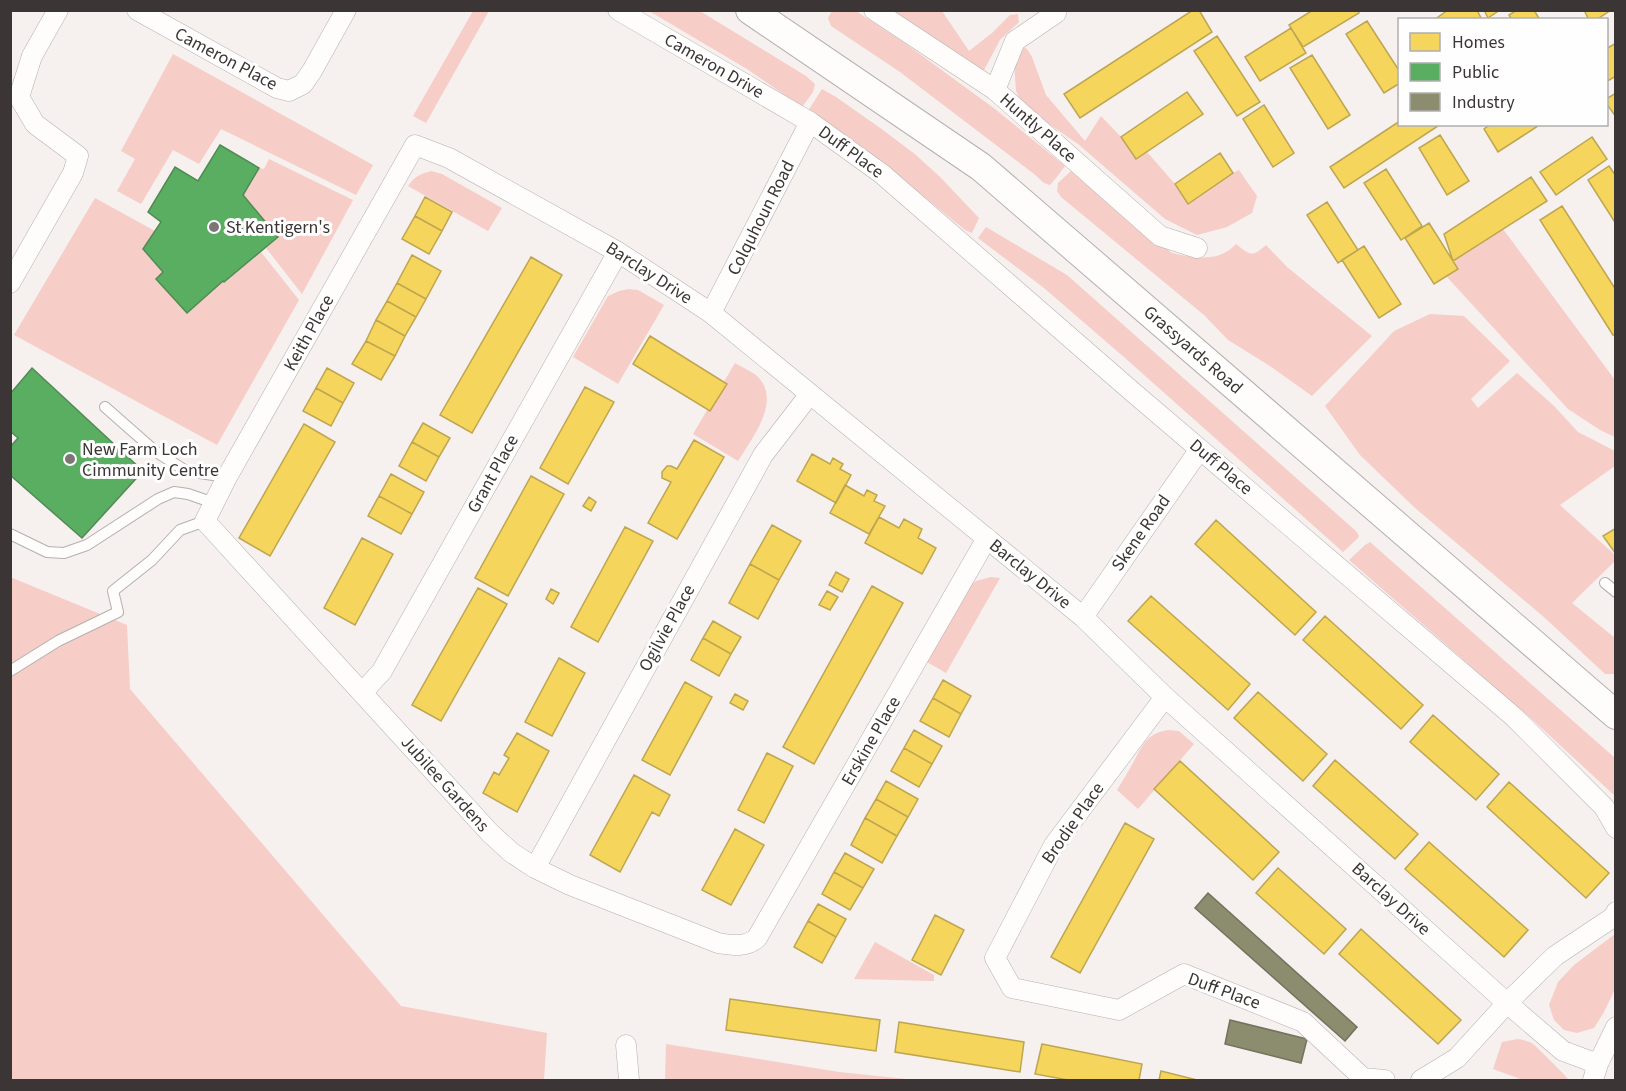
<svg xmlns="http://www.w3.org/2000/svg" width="1626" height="1091" font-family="'Source Sans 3',sans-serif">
<rect width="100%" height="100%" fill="#f6f0ee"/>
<path fill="#f7cdc8" d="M473 11H489L426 123 413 116Z
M649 11H700L806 76 815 84 813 92 802 107 747 69Z
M832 11H856L906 44 995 109 1065 166 1056 178 1050 185 1044 183 1034 174 900 72 831 26 828 18Z
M894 11H942L969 51 992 33 1010 15 1018 14 1019 22 1000 40 984 70 980 72Z
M1019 45 1027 49 1032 57 1046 95 1085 141 1101 116 1121 137 1136 158 1147 152 1175 184 1188 204 1233 173 1239 170 1257 196 1252 213 1227 227 1197 235 1165 219 1078 144 1023 106 1016 91 1015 77 1014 52Z
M173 54 373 165 356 195 221 129 199 164 173 150 141 204 117 191 135 159 121 151Z
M822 89 836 97 883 130 916 155 940 177 979 218 972 233 965 230 927 199 808 111Z
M269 159 353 200 302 294 266 248 278 237 243 195 259 168 264 169Z
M1072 170 1172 253C1193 258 1219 263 1236 244 1250 255 1252 258 1266 245L1287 267 1372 336 1312 396 1270 366 1228 340 1204 315 1061 197 1057 191 1058 183Z
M431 171 442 174 502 208 488 231 408 186C414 177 420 174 431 171Z
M95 198 155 231 143 250 163 272 156 279 187 313 223 281 225 282 261 252 299 300 217 445 14 335Z
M986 227 1067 275 1356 531 1359 536 1358 538 1343 552 1125 358 1044 288 978 238Z
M1503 229 1615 380V437L1600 430 1568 409 1446 276 1458 269 1453 261Z
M629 289 638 290 664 305 618 384 573 357 608 296 619 291Z
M1430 314 1464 316 1510 361 1471 399 1478 408 1517 373 1554 406 1578 432 1615 451V466L1560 505 1615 555V561L1572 603 1615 638V674H1605L1545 618 1414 507 1360 455 1325 406 1394 331Z
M735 363C743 368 754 372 759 378 781 403 751 439 738 461L693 434Z
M1370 542 1615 758V796L1535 722 1349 560 1365 545Z
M10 577 127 625 130 689 401 1006 547 1033 544 1080H11Z
M991 577 1000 578 946 673 927 662 971 585 976 581Z
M1168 730 1179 731 1194 744 1138 809 1117 790C1123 780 1129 771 1134 761 1143 744 1148 733 1168 730Z
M1615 934V989L1604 1012 1594 1028 1577 1033 1564 1030 1554 1020 1549 1005 1558 982 1574 965Z
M875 942 934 975V981L854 979Z
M1518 1039C1524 1040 1529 1041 1533 1044 1538 1048 1566 1076 1569 1080H1523L1493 1069 1502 1042Z
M666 1044 839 1072 916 1080H665Z"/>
<path fill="#f6d55c" stroke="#bea550" stroke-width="1.5" d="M1193 10H1199L1212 32 1080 118 1064 94Z
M1313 10H1358L1359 13 1303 47 1289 25Z
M1448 10H1477L1482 20H1434Z
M1484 10H1500L1488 18Z
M1517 10H1534L1540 20H1512L1509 15Z
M1584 10H1611L1596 20H1589Z
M1367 21 1400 72V83L1384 93 1346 34Z
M1291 28 1306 53 1260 81 1245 57Z
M1217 36 1260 102 1237 116 1194 51Z
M1616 43V76L1606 82V49Z
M1312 55 1350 115 1328 129 1290 68Z
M1187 92 1203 114 1136 159 1121 137Z
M1616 93V117L1606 103V99Z
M1264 105 1294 153 1273 167 1243 119Z
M1400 121V124H1441L1344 188 1330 167Z
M1491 124H1541L1498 152 1484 129Z
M1440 135 1469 181 1447 195 1419 148Z
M1592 137 1607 159 1556 195 1540 172Z
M1220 153 1233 173 1188 204 1175 184Z
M1609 166 1616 176V224L1588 180Z
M1386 169 1422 226 1401 240 1364 183Z
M1531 177 1547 201 1453 261 1444 234Z
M425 197 452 212 442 231 415 216Z
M1327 202 1358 250 1338 263 1307 215Z
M1562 206 1616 290V334L1613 335 1540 220Z
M415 216 442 231 429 254 402 239Z
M1429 223 1458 269 1434 284 1405 238Z
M1364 246 1401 304 1379 318 1342 260Z
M412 255 441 271 426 299 397 283Z
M531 257 562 275 472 433 440 415Z
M397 283 426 299 416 317 387 301Z
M387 301 416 317 405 336 376 320Z
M376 320 405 336 395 356 366 341Z
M650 336 727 384 710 411 633 364Z
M366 341 395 356 381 380 352 364Z
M327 368 354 383 343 403 316 388Z
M585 387 614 402 568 484 540 468Z
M316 388 343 403 331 426 303 411Z
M423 423 450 438 439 457 412 442Z
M304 424 335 442 270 556 239 538Z
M694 440 724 457 677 539 648 523 671 482 662 478V472L667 466H671L677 469Z
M412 442 439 457 426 481 399 466Z
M812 454 830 464 833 458 843 464 840 469 851 475 836 503 797 481Z
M391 474 424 492 412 514 379 496Z
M531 476 564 494 508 596 475 578Z
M845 485 864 496 867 490 877 495 874 501 885 506 869 534 830 513Z
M379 496 412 514 401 534 368 516Z
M589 497 596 502 591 511 583 506Z
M879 517 899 528 904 519 922 529 918 538 936 548 922 574 865 543Z
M1216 520 1316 612 1295 635 1195 544Z
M772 525 801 541 779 580 750 564Z
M625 527 653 541 598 642 571 627Z
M1616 528V554L1603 536Z
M362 538 393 554 355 625 324 608Z
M750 564 779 580 758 619 729 603Z
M836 572 849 579 842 592 829 585Z
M872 586 903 603 814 764 783 747Z
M478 588 507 604 441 721 412 705Z
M551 589 559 593 553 604 546 599Z
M827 591 838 597 830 610 819 605Z
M1151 596 1250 684 1228 710 1128 621Z
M1325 616 1423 705 1401 729 1303 640Z
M713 621 741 637 731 654 703 638Z
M703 638 731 654 719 676 691 660Z
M559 658 585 673 552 736 525 722Z
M943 680 971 696 961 714 933 698Z
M685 682 712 697 670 775 642 760Z
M1258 692 1327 754 1303 781 1234 718Z
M735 694 748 701 743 710 730 703Z
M933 698 961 714 949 737 920 721Z
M1433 715 1499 774 1476 800 1410 742Z
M914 730 942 746 932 764 904 748Z
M517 733 549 751 517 812 483 793 494 772 499 775 509 758 504 755Z
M904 748 932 764 919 787 891 771Z
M767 753 793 766 764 823 738 810Z
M1335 760 1418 834 1395 859 1313 786Z
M1180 761 1279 852 1253 880 1154 789Z
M634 775 670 795 659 816 652 812 620 872 590 855Z
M886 781 918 799 908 817 876 799Z
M1509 782 1609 873 1586 898 1487 807Z
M876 799 908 817 897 836 865 818Z
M865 818 897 836 882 863 851 845Z
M1125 823 1154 839 1080 973 1051 957Z
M735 829 764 845 731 905 702 890Z
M1429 842 1528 930 1504 957 1405 869Z
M845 853 874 869 863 888 834 872Z
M1278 868 1346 929 1324 954 1256 893Z
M834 872 863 888 850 910 822 894Z
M818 904 846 919 836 937 808 921Z
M935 915 964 930 941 975 912 960Z
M808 921 836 937 822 963 794 947Z
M1361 929 1461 1020 1438 1044 1339 954Z
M730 999 880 1020 876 1051 726 1030Z
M899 1022 1024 1042 1020 1072 895 1052Z
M1042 1044 1142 1064 1139 1080H1068L1035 1074Z
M1161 1071 1197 1080H1159Z"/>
<path fill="#5aae61" stroke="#518a54" stroke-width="1.5" d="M220 145 259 168 243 195 278 237 224 282 223 281 187 313 156 279 163 272 143 249 161 222 148 212 175 167 198 181Z
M32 368 143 471 82 538 10 475V447L18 438 10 431V394Z"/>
<path fill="#8c8c6e" stroke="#74725d" stroke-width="1.5" d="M1208 893 1357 1027 1345 1041 1195 908Z
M1230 1020 1307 1039 1301 1063 1225 1044Z"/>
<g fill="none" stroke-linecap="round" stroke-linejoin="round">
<defs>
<path id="lane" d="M105 407 155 451 186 471 227 477
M10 534 47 552 64 553 87 545 158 499 174 492 188 494 214 503
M1605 583 1616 592
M10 671 58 641 118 612 113 591 152 560 180 530 205 521"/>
<path id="street" d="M137 10 277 88 289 91 303 84 312 71 346 10
M618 10 810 122 882 174 1135 394 1514 717 1604 807 1616 828
M874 10 995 90 1160 236 1197 248
M995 90 1015 41 1056 13 1054 10
M10 283 73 173 78 156 35 124 19 97 32 56 58 10
M711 313 810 122
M987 538 757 938C746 948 731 945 718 943L570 885 535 868 512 853 490 833 205 521 227 477 415 145 449 158 618 252 711 313 1083 617 1165 697 1507 1003 1563 1051 1598 1064
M1083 617 1200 449
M362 693 382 671 618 252
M1165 697 1054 845 995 958 1012 988 1119 1010 1184 974 1303 1022 1363 1078 1385 1080
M535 868 763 455 810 394
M626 1045 629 1080
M1421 1080 1457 1058 1507 1003 1555 956 1615 916 1616 912
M1593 1080 1598 1064 1616 1027"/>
<path id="secondary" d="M750 10 981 167 1616 715"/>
</defs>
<use href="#lane" stroke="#b5b0af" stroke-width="12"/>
<use href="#street" stroke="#b5b0af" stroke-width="21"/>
<use href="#secondary" stroke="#b5b0af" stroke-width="30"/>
<use href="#lane" stroke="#fefdfc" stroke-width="10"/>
<use href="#street" stroke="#fefdfc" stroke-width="20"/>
<use href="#secondary" stroke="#fefdfc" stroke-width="28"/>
</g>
<g fill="#7c7776" stroke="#fefefe" stroke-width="2">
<circle cx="214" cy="227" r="6"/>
<circle cx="70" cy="459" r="6"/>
</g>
<g text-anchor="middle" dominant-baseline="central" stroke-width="6" stroke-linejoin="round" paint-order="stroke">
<g font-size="18" fill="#3b3635" stroke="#fefefe">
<text transform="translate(226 59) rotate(28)">Cameron Place</text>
<text transform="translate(714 66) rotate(30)">Cameron Drive</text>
<text transform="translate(1038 128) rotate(41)">Huntly Place</text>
<text transform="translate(851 152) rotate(36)">Duff Place</text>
<text transform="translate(761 218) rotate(-63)">Colquhoun Road</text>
<text transform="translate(649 273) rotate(33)">Barclay Drive</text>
<text transform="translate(309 333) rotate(-61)">Keith Place</text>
<text transform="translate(1193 350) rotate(41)">Grassyards Road</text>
<text transform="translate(1221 467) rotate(40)">Duff Place</text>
<text transform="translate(493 474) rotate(-61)">Grant Place</text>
<text transform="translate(1141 533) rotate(-55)">Skene Road</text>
<text transform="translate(1030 574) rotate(39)">Barclay Drive</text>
<text transform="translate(667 628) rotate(-61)">Ogilvie Place</text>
<text transform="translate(871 741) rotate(-60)">Erskine Place</text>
<text transform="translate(445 784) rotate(48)">Jubilee Gardens</text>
<text transform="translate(1073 823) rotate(-55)">Brodie Place</text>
<text transform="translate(1391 899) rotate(42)">Barclay Drive</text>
<text transform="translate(1224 991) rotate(20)">Duff Place</text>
</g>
<g font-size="18" fill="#3b3635" stroke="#fefefe" text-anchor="start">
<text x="226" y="227">St Kentigern's</text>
<text x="82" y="449">New Farm Loch<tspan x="82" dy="21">Cimmunity Centre</tspan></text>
</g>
</g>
<rect width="1626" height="1091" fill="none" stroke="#3b3635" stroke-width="24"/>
<rect x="1398" y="18" width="210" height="108" fill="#fefefe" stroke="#b0aeae" stroke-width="1.5"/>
<rect x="1410" y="33" width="30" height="18" fill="#f6d55c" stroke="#b0aeae" stroke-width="1.5"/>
<text x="1452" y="48" font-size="18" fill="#3b3635">Homes</text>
<rect x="1410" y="63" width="30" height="18" fill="#5aae61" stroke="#b0aeae" stroke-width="1.5"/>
<text x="1452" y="78" font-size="18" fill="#3b3635">Public</text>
<rect x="1410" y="93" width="30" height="18" fill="#8c8c6e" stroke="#b0aeae" stroke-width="1.5"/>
<text x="1452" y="108" font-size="18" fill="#3b3635">Industry</text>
</svg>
